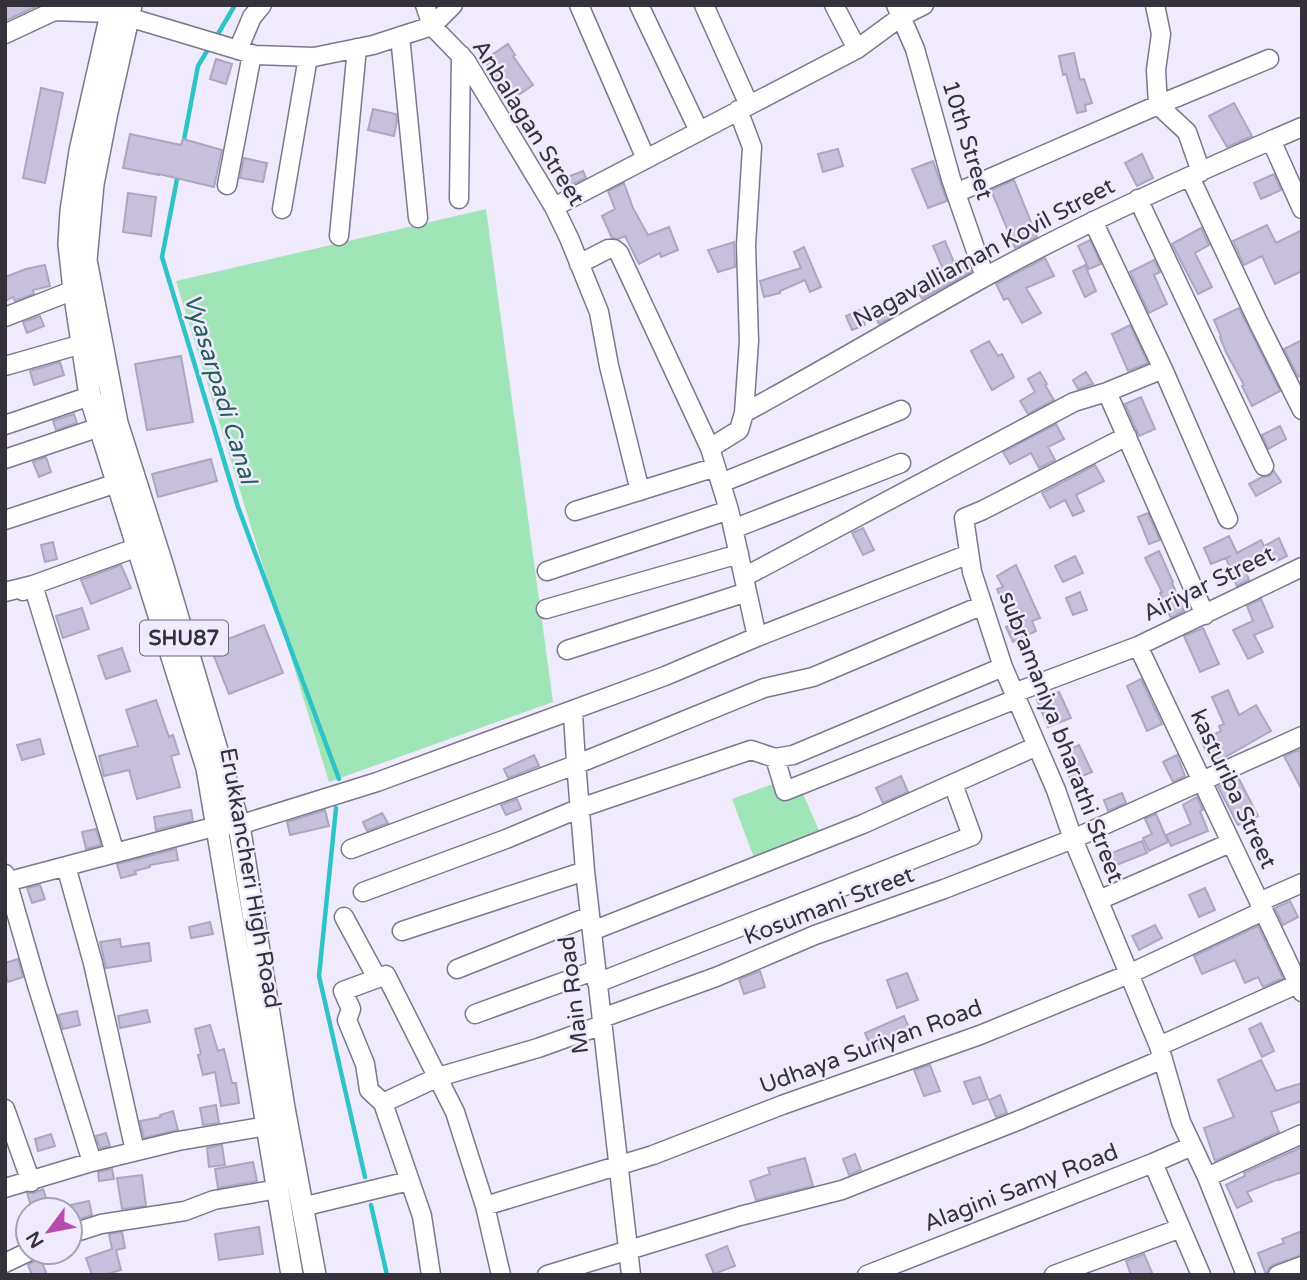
<svg xmlns="http://www.w3.org/2000/svg" width="1307" height="1280" font-family="'Varela Round',sans-serif">
<rect width="100%" height="100%" fill="#f0ebfc"/>
<path fill="#9fe5b7" d="M486 209 553 702 329 782 176 281Z
M776 783 801 789 821 835 756 863 732 799Z"/>
<g fill="none" stroke-linecap="round" stroke-linejoin="round">
<path stroke="#2ec3c6" stroke-width="4.5" d="M215 39 235 5
M183 145 198 66 210 46
M178 174 162 257 238 507 339 779
M336 808 319 976 365 1177
M371 1205 387 1275"/>
</g>
<path fill="#c7c0db" stroke="#ada6c1" stroke-width="2" d="M5 5H39L5 21Z
M508 44 515 55 513 56 533 85 511 100 484 60Z
M1074 53 1080 80 1084 79 1092 103 1085 105 1086 111 1077 113 1066 74 1063 75 1059 56Z
M216 59 232 64 226 84 210 79Z
M41 88 63 93 45 183 23 178Z
M1234 103 1252 136 1227 147 1209 116Z
M373 109 396 114 397 121 394 136 368 130Z
M130 134 181 145 183 139 222 150 214 187 159 174V175L123 168Z
M838 149 843 166 823 172 818 154Z
M1142 154 1153 178 1137 186 1125 163Z
M244 158 267 163 263 182 240 178Z
M933 161 947 201 928 208 912 169Z
M583 171 586 178 571 185 567 177Z
M1274 174 1281 190 1261 199 1254 183Z
M1014 180 1037 237 1015 248 991 190Z
M624 183 633 208 648 235 669 227 678 250 661 257 660 253 639 264 625 236 618 239 612 238 602 216 615 209 608 191Z
M128 193 156 197 151 236 123 232Z
M1267 225 1276 243 1302 230V271L1275 284 1262 256 1244 265 1233 241Z
M1201 228 1209 245 1195 253 1212 287 1198 294 1172 244Z
M1090 240 1101 264 1089 269 1078 246Z
M945 241 955 265 966 259 971 272 922 299 914 284 943 269 933 246Z
M734 242 735 267 718 272 708 250Z
M804 247 821 287 810 292 805 280 780 291V293L764 297 760 281 801 268 794 252Z
M1045 258 1054 276 1026 288 1041 313 1022 323 1008 298 1004 300 996 284Z
M1154 260 1160 272 1154 275 1167 304 1149 313 1130 272Z
M45 265 50 286 33 290 34 294 15 301 13 297 5 301V277L26 269Z
M1085 265 1096 291 1085 297 1073 271Z
M885 308 890 318 879 324 874 314Z
M1239 308 1280 391 1252 406 1242 386 1244 385 1226 352 1220 337 1221 336 1214 320Z
M859 310 865 325 852 330 846 316Z
M40 316 44 326 27 333 23 322Z
M1130 325 1148 363 1128 371 1112 334Z
M1302 340V375L1298 377 1284 349Z
M989 341 998 356 1002 354 1014 377 992 390 971 351Z
M181 356 193 422 147 430 135 364Z
M60 362 64 375 34 385 30 371Z
M1040 372 1047 384 1045 385 1054 400 1028 414 1020 401 1035 392 1028 379Z
M1086 372 1093 384 1078 389 1073 380Z
M1141 397 1155 429 1139 436 1125 404Z
M74 414 77 423 56 430 53 421Z
M1056 424 1064 439 1048 447 1055 460 1039 468 1031 453 1010 464 1003 452Z
M1280 426 1286 439 1268 449 1262 435Z
M46 457 51 472 39 477 33 462Z
M211 459 217 481 158 497 152 474Z
M1095 465 1104 481 1076 495 1084 511 1073 516 1065 500 1050 508 1042 493Z
M1274 471 1281 482 1256 496 1249 484 1262 477 1269 476Z
M1148 513 1160 540 1149 544 1138 517Z
M863 528 874 550 863 555 852 533Z
M1229 536 1237 553 1261 540 1268 554 1244 566 1249 580 1237 586 1226 558 1231 556 1211 564 1204 548Z
M1279 538 1287 556 1275 562 1266 545Z
M53 542 57 559 45 562 41 545Z
M1159 551 1173 582 1172 583 1184 611 1171 618 1160 593 1162 592 1145 558Z
M1075 556 1083 573 1063 582 1055 566Z
M121 565 131 588 91 604 81 580Z
M1016 565 1040 618 1032 621 1036 631 1013 642 1006 627 1012 624 997 589 1003 587 997 576Z
M1080 592 1087 610 1073 615 1066 598Z
M1261 599 1273 627 1254 635 1263 652 1248 659 1233 630 1253 621 1247 606Z
M82 608 89 629 63 638 56 616Z
M264 625 283 673 229 694 210 646Z
M1203 628 1219 664 1200 672 1184 636Z
M122 648 130 671 106 679 98 656Z
M1141 679 1162 724 1147 731 1127 686Z
M1228 690 1239 715 1256 705 1271 731 1213 764 1201 741 1221 731 1219 726 1224 724 1212 697Z
M1059 692 1071 718 1048 727 1037 700Z
M156 700 169 737 173 735 179 754 171 756 180 787 137 799 129 770 104 776 99 756 138 746 126 710Z
M40 739 44 754 22 760 17 745Z
M1079 745 1092 772 1071 781 1060 754Z
M1299 750 1302 756V790L1284 756Z
M534 755 539 766 508 778 504 769Z
M1177 755 1185 776 1173 782 1163 762Z
M901 776 908 792 883 803 876 788Z
M1238 777 1258 816 1238 825 1218 787Z
M1122 793 1126 803 1108 811 1104 800Z
M1197 797 1203 810 1200 811 1208 831 1171 846 1166 835 1191 824 1183 805Z
M517 799 521 809 506 815 501 805Z
M191 810 193 821 156 830 154 817Z
M325 810 329 826 290 835 287 822Z
M382 813 388 823 367 831 363 822Z
M1156 814 1168 842 1149 851 1143 838 1152 834 1145 819Z
M96 829 101 845 86 849 82 832Z
M1142 841 1147 853 1109 868 1104 856Z
M176 849 178 860 150 865V867L135 871 136 874 121 878 117 864Z
M40 885 45 899 32 903 27 888Z
M1205 888 1215 910 1199 917 1189 895Z
M1290 901 1298 917 1283 925 1275 908Z
M210 922 213 934 191 938 189 927Z
M1155 925 1162 938 1139 950 1132 936Z
M1258 926 1283 978 1263 987 1258 977 1245 983 1235 960 1202 974 1194 956Z
M120 939 121 947 149 943 151 961 106 968 100 942Z
M18 959 23 977 8 982 5 973V963Z
M760 971 765 987 744 994 739 979Z
M907 973 918 1000 897 1008 887 980Z
M147 1010 150 1022 120 1028 118 1016Z
M77 1011 80 1025 63 1029 58 1015Z
M904 1016 912 1035 873 1052 865 1033Z
M1261 1023 1274 1051 1262 1057 1249 1029Z
M210 1025 218 1051 224 1049 232 1083H236L239 1103 221 1106 215 1072 203 1075 198 1055 201 1054 195 1029Z
M1261 1060 1276 1091 1302 1083V1101L1271 1112 1279 1132 1215 1161 1204 1128 1234 1117 1218 1080Z
M930 1065 940 1091 924 1096 914 1070Z
M980 1077 988 1099 973 1104 964 1082Z
M1000 1095 1007 1113 996 1117 989 1100Z
M216 1105 219 1123 203 1125 200 1108Z
M173 1111 178 1130 144 1138 140 1121 161 1117 160 1115Z
M106 1133 110 1146 100 1148 96 1136Z
M51 1134 55 1146 38 1151 35 1139Z
M222 1145 225 1165 209 1167 207 1148Z
M1302 1147V1172L1279 1180V1179L1247 1192 1252 1201 1237 1208 1226 1185 1245 1176 1244 1173Z
M855 1154 861 1170 849 1175 843 1159Z
M805 1158 813 1186 756 1200 750 1181 770 1174 768 1168Z
M253 1162 257 1181 218 1188 215 1169Z
M112 1169 114 1179 99 1181 98 1172Z
M142 1175 146 1206 122 1209 117 1178Z
M43 1189 47 1201 31 1206 27 1193H34Z
M89 1201 92 1215 70 1222V1205Z
M259 1227 263 1254 219 1260 215 1234Z
M1302 1231V1255L1273 1265 1269 1268 1266 1275 1258 1253 1284 1243 1282 1239Z
M122 1232 125 1248 116 1250 121 1270 102 1275H92L86 1258 112 1249 109 1234Z
M727 1246 735 1266 714 1274 706 1255Z
M1144 1254 1153 1275H1131L1126 1261Z
M39 1255 47 1275H32L28 1265 37 1259Z"/>
<g fill="none" stroke-linecap="round" stroke-linejoin="round">
<defs>
<path id="minor" d="M425 5 432 26 453 5
M579 5 646 159
M639 5 699 131
M704 5 749 105
M834 5 857 49
M896 5 915 49 951 179 985 277
M1155 5 1161 34 1156 70 1158 105 1187 132 1201 172
M5 34 54 11 111 13 128 17 255 55 314 57 373 45 432 26 466 61 554 207 569 238 599 312 609 366 640 491
M400 36 418 218
M238 50 252 17 262 5
M738 110 752 147 746 245 749 341 744 413
M1271 140 1302 209
M1190 177 1258 322 1302 410
M227 185 252 54
M956 193 1158 105 1269 59
M459 199 461 55
M1138 199 1264 466
M554 207 857 49 902 16 924 5
M282 209 308 57
M1093 221 1163 369 1107 392 1205 615
M339 236 357 48
M579 264 608 249H614L619 253 710 448 729 510 757 637
M5 317 74 290
M5 366 82 344
M1163 369 1228 519
M5 425 90 396
M1127 436 983 510 964 518 972 572 1003 667 1056 790 1073 839 1159 1046 1181 1122 1207 1177 1246 1275
M710 448 739 430 744 413C825 369 904 322 985 277 1087 221 1194 173 1302 127
M5 459 100 427
M721 483 901 410
M575 511 716 467
M5 520 117 483
M733 529 901 463
M547 571 729 510
M744 577 1074 402 1107 392
M23 591 33 585 138 547
M5 592 33 585 115 853
M546 609 739 554
M1138 646 1302 992
M567 650 747 592
M1014 693 1138 646 1302 567
M573 710C575 764 581 817 585 871L631 1275
M775 758 785 791 1016 699
M351 849 575 765 764 688 813 677 983 605
M66 866 93 963 135 1151
M5 874 37 985 92 1162
M5 884 10 881 217 826 239 825 377 782 665 676 757 637 969 554
M363 892 506 839 580 808 751 750 775 758 793 755 1003 667
M1099 900 1230 843
M1259 902 1302 883
M344 917 377 978
M402 931 585 871
M592 931 863 824 1037 746
M457 969 590 916
M597 983 972 836 953 784
M475 1014 596 970
M602 1018 716 977 815 935 944 889 1073 839 1302 736
M1159 1046 1302 982
M383 1103 438 1077 538 1048 602 1025
M5 1109 31 1182
M1153 1163 1201 1275
M1207 1177 1302 1134
M5 1188 92 1162 178 1141 267 1126
M485 1206 653 1155 782 1105 980 1035 1129 974 1263 911
M302 1207 409 1181
M70 1234 101 1224 185 1211 214 1200 278 1189
M5 1263 28 1252
M431 1275 422 1216 383 1103 369 1090 365 1064 347 1020 351 1009 343 991 386 975 455 1112 485 1206 501 1275
M547 1275 740 1216 842 1190 1017 1121 1163 1059
M867 1275 1153 1163 1192 1146
M1054 1275 1181 1228
M1278 1275 1302 1266"/>
<path id="major" d="M113 5 80 151 71 211 69 244 74 290 90 396 207 768 292 1275
M131 5 107 112 93 184 86 260 117 423 162 564 239 825 284 1108 315 1275"/>
</defs>
<use href="#minor" stroke="#7d768f" stroke-width="21"/>
<use href="#major" stroke="#7d768f" stroke-width="24"/>
<use href="#minor" stroke="#fff" stroke-width="18"/>
<use href="#major" stroke="#fff" stroke-width="21"/>
</g>
<g text-anchor="middle" dominant-baseline="central" stroke-width="5" stroke-linejoin="round" paint-order="stroke">
<rect fill="#f0ebfc" stroke="#6c6975" stroke-width="2" x="140" y="620.5" width="88" height="35" rx="5"/>
<g font-size="21" font-weight="bold" fill="#34313b">
<text x="184" y="638">SHU87</text>
</g>
<g font-size="23" fill="#34313b" stroke="#f0ebfc">
<text transform="translate(528 123) rotate(58)">Anbalagan Street</text>
<text transform="translate(967 140) rotate(73)">10th Street</text>
<text transform="translate(984 253) rotate(-28)">Nagavalliaman Kovil Street</text>
<text transform="translate(1209 584) rotate(-26)">Airiyar Street</text>
<text transform="translate(1061 737) rotate(69)">subramaniya bharathi Street</text>
<text transform="translate(1233 789) rotate(65)">kasturiba Street</text>
<text transform="translate(250 878) rotate(80)">Erukkancheri High Road</text>
<text transform="translate(829 906) rotate(-21)">Kosumani Street</text>
<text transform="translate(574 995) rotate(-97)">Main Road</text>
<text transform="translate(871 1047) rotate(-20)">Udhaya Suriyan Road</text>
<text transform="translate(1021 1188) rotate(-21)">Alagini Samy Road</text>
</g>
<g font-size="24" font-style="italic" fill="#245e5f" stroke="#f0ebfc">
<text transform="translate(220 389) rotate(73)">Vyasarpadi Canal</text>
</g>
</g>
<rect width="1307" height="1280" fill="none" stroke="#34313b" stroke-width="14"/>
<g transform="translate(49 1231) rotate(238)"><circle r="33" fill="#f0ebfc" stroke="#a5a1af" stroke-width="2"/>
<path d="M0-5L12 26L0 18L-12 26Z" fill="#b84cac"/>
<text y="-10" font-size="19" font-weight="bold" text-anchor="middle" fill="#34313b">N</text>
</g>
</svg>
